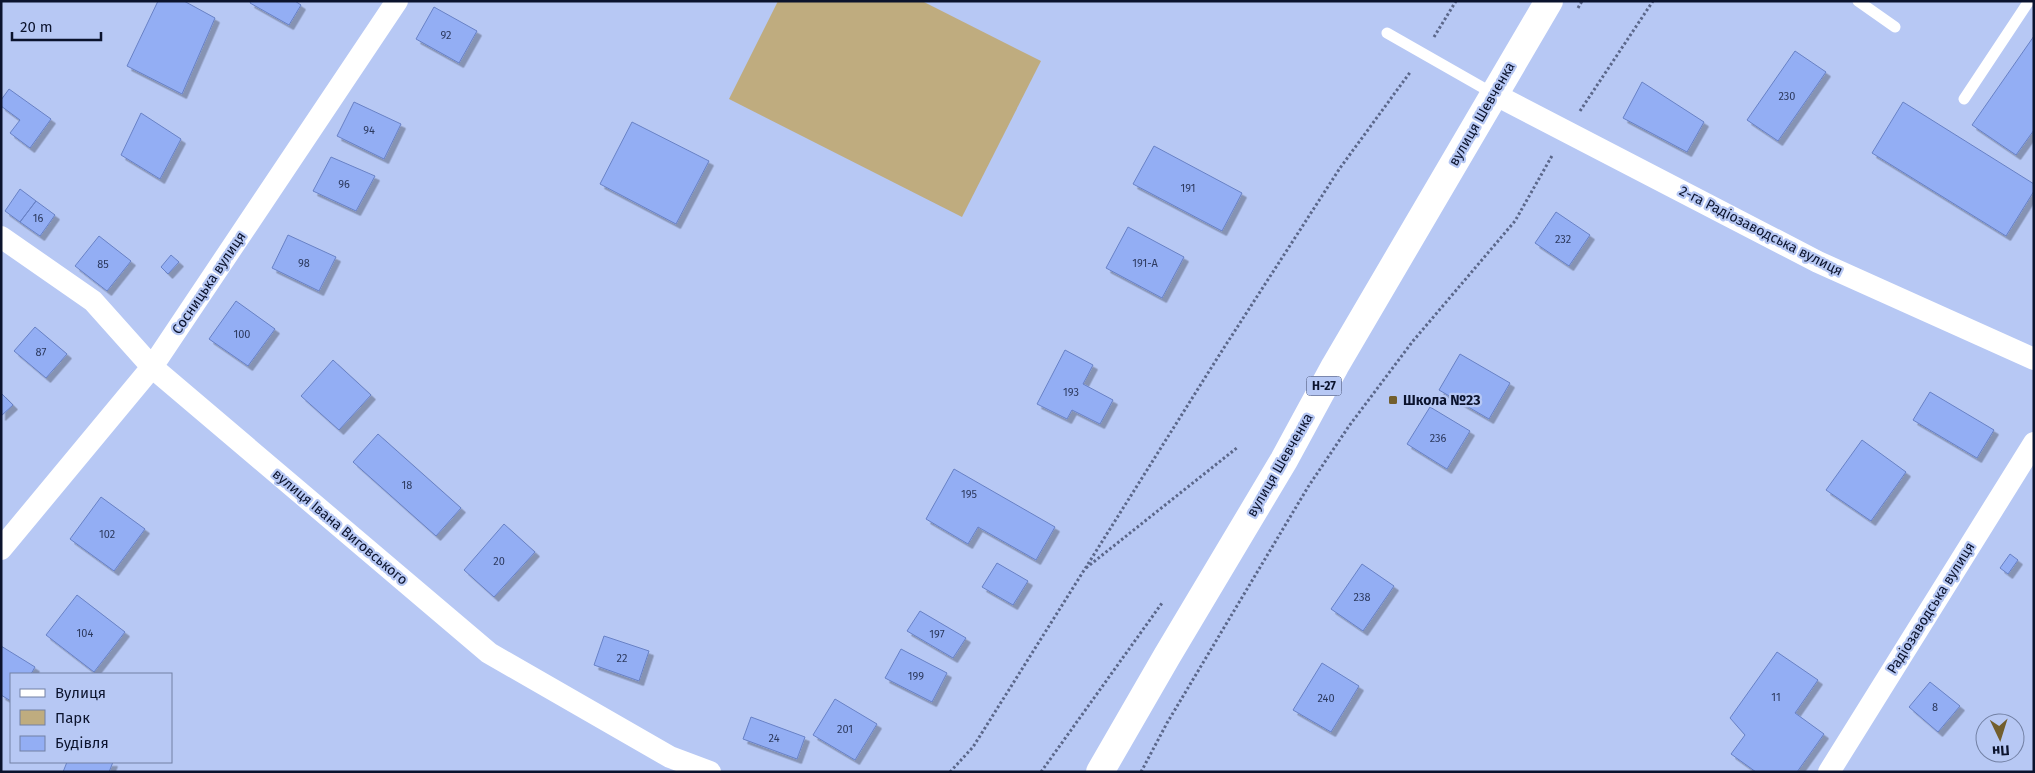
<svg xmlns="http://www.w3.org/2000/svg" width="2035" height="773" font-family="'Fira Sans',sans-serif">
<defs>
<filter id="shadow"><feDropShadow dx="4.5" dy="4.5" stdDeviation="0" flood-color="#0004"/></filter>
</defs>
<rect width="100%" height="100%" fill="#b7c8f4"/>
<path fill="#bfac7f" d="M778 1H922L1041 61 962 217 729 99Z"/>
<path fill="#93aef4" stroke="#6881c5" filter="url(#shadow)" d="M158 1H184L215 18 182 94 127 66Z
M251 1H295L301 5 289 25 250 3Z
M434 7 477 31 459 63 416 39Z
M2034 36V130L2016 155 1972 125Z
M1795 51 1826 72 1778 141 1747 120Z
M1642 82 1704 122 1687 152 1623 118Z
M9 89 51 119 30 148 10 133 20 120 1 106V100Z
M354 102 401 124 384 159 337 136Z
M1903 102 2034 184V191L2006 236 1872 153Z
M141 113 181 139 160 179 121 155Z
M632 122 709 161 676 224 600 184Z
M1154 146 1242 193 1222 231 1133 184Z
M331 157 375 176 356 211 313 191Z
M20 189 36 201 20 222 5 211Z
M36 201 55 215 40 236 20 222Z
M1556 212 1590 235 1569 266 1535 243Z
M1128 227 1184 257 1162 298 1106 268Z
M288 235 336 257 319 291 272 268Z
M99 236 131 261 107 291 75 266Z
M171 255 179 262 168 274 161 267Z
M236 301 275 329 248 366 209 339Z
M35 327 67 354 46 378 14 351Z
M1065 350 1093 365 1083 384 1113 400 1100 424 1072 410 1067 419 1037 404Z
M1460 354 1510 383 1489 419 1439 390Z
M333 360 371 395 339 430 301 396Z
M1930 392 1994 430 1977 458 1913 420Z
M1 393 13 405 1 416Z
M1430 407 1470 431 1447 469 1407 444Z
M378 434 461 508 436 536 353 462Z
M1862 440 1906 472 1871 521 1826 490Z
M954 469 1055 527 1036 560 978 527 968 544 926 519Z
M101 497 145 529 114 571 70 539Z
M504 524 535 552 494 597 464 570Z
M2010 554 2018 560 2008 574 2000 568Z
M997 563 1028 581 1013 605 982 587Z
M1362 564 1394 586 1363 631 1331 609Z
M77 595 125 632 94 672 46 635Z
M920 611 966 638 953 658 907 631Z
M604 636 649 651 639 681 594 665Z
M1 646 35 667 31 674H11V701L1 695Z
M901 649 947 673 932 702 885 678Z
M1777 652 1818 680 1795 713 1824 734 1797 772H1756L1731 754 1745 735 1730 718Z
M1322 663 1359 686 1331 732 1293 710Z
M1930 682 1960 706 1938 732 1909 707Z
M835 699 877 724 855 760 813 735Z
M751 717 805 737 797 759 743 739Z
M67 762H113L109 772H63Z"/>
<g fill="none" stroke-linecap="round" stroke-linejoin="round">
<path stroke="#5b678a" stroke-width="3" stroke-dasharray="2.5 2.5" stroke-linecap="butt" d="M1578 8 1582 1
M1434 37 1456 1
M1580 111 1653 1
M1086 568 1238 447
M950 772 973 747 1218 357 1340 168 1411 71
M1041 772 1162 603
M1141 772 1167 723 1308 487 1349 426 1413 341 1515 221 1553 154"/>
<path stroke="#fff" stroke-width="11" d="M1858 1 1895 27
M1387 33 1494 94
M1964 99 2029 1"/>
<path stroke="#fff" stroke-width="22" d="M1494 94 1818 262 2034 359
M1 237 93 301 152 367 489 653 670 757 710 772
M1 549 152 367 397 1
M1829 772 2034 443"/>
<path stroke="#fff" stroke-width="28" d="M1100 772 1167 656 1284 460 1335 366 1549 1"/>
</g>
<rect fill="#725e2d" stroke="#b7c8f4" stroke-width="2" x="1388" y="395" width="10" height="10" rx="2.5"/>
<g text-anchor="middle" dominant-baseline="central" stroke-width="4.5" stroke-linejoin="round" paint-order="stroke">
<g font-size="11" fill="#2d3a5f">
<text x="446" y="35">92</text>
<text x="1787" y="96">230</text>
<text x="369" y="130">94</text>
<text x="344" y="184">96</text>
<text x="1188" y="188">191</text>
<text x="38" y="218">16</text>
<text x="1563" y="239">232</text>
<text x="304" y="263">98</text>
<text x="1145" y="263">191-А</text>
<text x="103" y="264">85</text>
<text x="242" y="334">100</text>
<text x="41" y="352">87</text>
<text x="1071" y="392">193</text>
<text x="1438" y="438">236</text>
<text x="407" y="485">18</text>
<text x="969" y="494">195</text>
<text x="107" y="534">102</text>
<text x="499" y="561">20</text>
<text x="1362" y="597">238</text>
<text x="85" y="633">104</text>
<text x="937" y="634">197</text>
<text x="622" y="658">22</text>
<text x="916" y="676">199</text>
<text x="1776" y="697">11</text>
<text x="1326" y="698">240</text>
<text x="1935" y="707">8</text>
<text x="845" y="729">201</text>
<text x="774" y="738">24</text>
</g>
<rect fill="#b7c8f4" stroke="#3f4969" stroke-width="1" x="1306.5" y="376.5" width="35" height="19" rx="4"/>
<g font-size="12" font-weight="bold" fill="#0b132d">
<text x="1324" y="386">Н-27</text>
</g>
<g font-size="14" fill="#0b132d" stroke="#b7c8f4">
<text transform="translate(1482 114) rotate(-60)">вулиця Шевченка</text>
<text transform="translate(1761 231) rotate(27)">2-га Радіозаводська вулиця</text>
<text transform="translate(209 283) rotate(-56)">Сосницька вулиця</text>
<text transform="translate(1280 465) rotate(-60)">вулиця Шевченка</text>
<text transform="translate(340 527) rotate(40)">вулиця Івана Виговського</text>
<text transform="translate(1931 608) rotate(-58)">Радіозаводська вулиця</text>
</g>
<g font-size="14" font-weight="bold" fill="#0b132d" stroke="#b7c8f4" text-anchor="start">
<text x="1403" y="400">Школа №23</text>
</g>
</g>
<rect width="2035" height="773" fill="none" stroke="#0b132d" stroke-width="5"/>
<rect x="10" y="673" width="162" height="90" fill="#b7c8f4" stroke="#7280a4"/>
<rect x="20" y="689" width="25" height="8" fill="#ffffff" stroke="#7280a4"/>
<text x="55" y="698" font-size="15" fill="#0b132d">Вулиця</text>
<rect x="20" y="710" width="25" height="15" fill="#bfac7f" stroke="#7280a4"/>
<text x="55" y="723" font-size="15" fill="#0b132d">Парк</text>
<rect x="20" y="736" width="25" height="15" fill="#93aef4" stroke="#7280a4"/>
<text x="55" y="748" font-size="15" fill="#0b132d">Будівля</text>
<g transform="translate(2000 738) rotate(176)"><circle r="24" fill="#b7c8f4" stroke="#7280a4"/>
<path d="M0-4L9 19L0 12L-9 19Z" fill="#725e2d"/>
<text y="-8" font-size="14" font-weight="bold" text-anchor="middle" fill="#0b132d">Пн</text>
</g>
<path d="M12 32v8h89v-8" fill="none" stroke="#0b132d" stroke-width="2.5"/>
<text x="20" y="32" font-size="15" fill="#0b132d" stroke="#b7c8f4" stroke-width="4" paint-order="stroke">20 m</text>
</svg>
